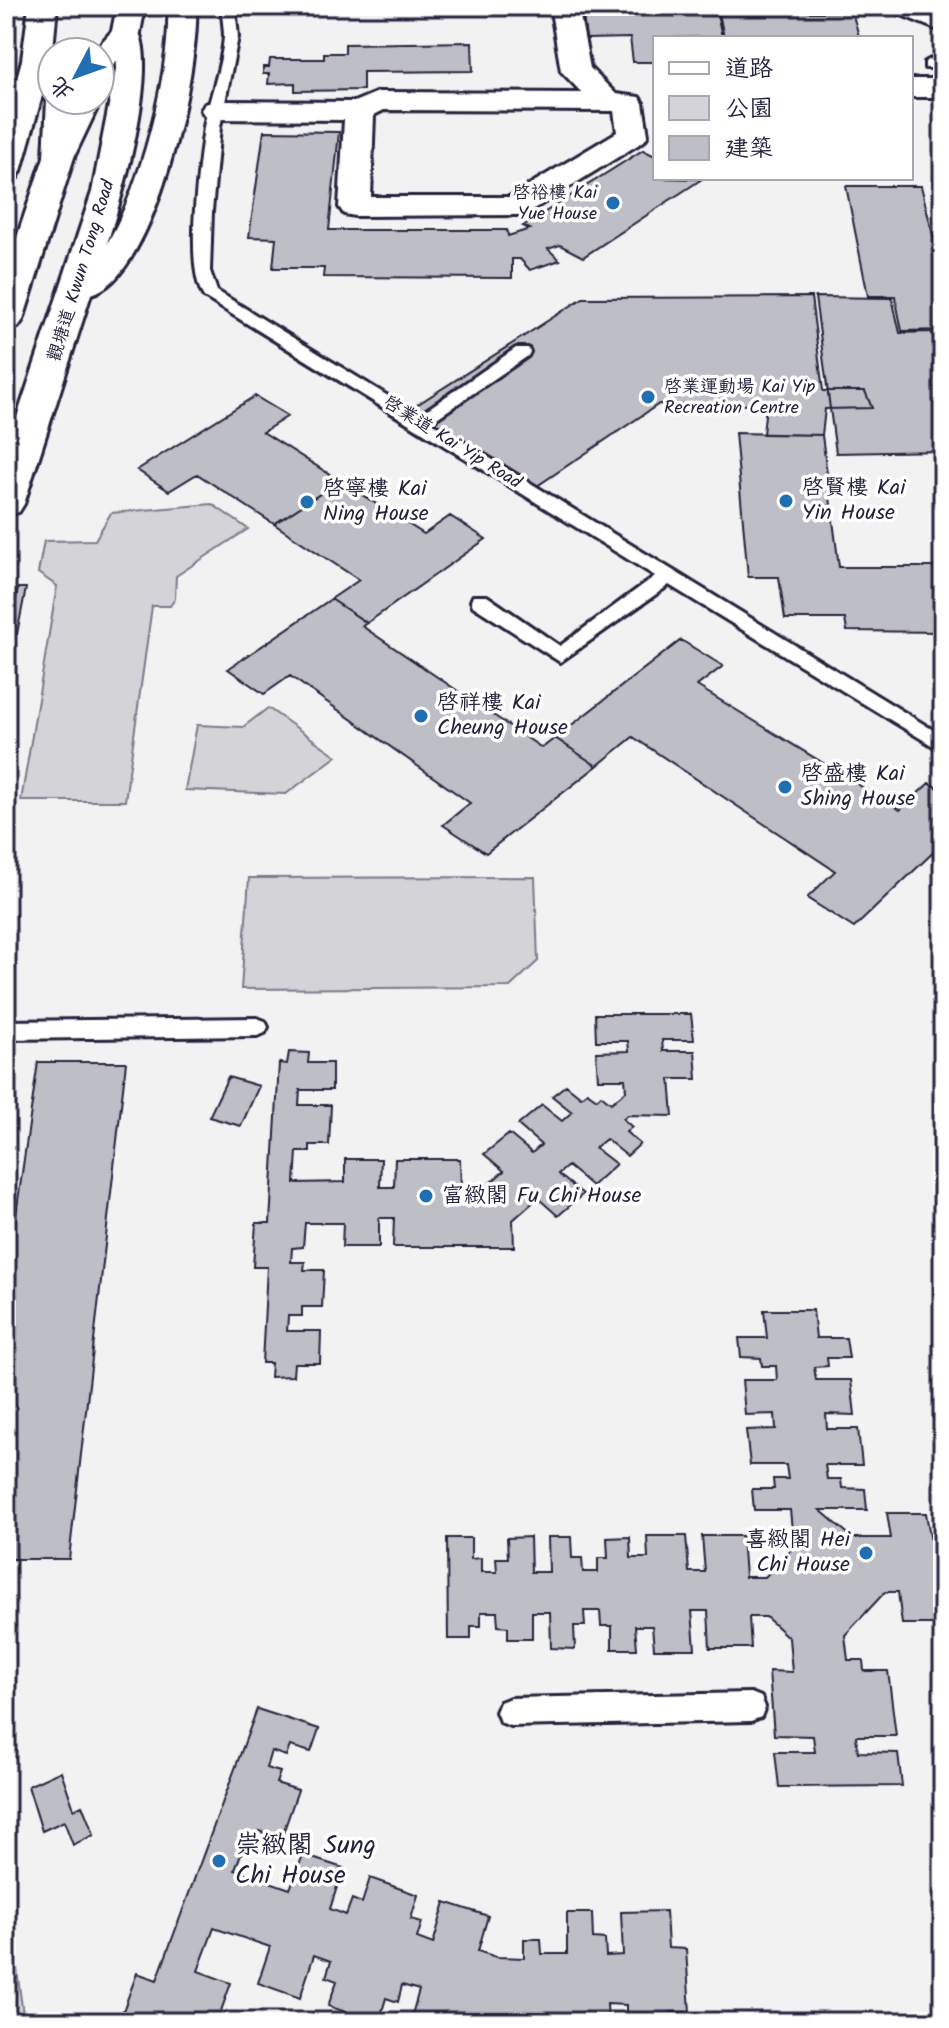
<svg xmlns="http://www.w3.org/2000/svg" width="949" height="2028" font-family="Kalam,'LXGW WenKai TC',sans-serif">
<rect width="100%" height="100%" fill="#f2f2f3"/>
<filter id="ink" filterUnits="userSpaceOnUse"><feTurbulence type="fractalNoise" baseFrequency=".0125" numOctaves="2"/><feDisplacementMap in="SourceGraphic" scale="16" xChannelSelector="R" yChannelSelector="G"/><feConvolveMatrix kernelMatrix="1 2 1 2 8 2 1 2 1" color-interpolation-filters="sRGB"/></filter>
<g filter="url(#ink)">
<path fill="#d3d3d8" stroke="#7a7a8a" stroke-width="2" d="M212 504 248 529 176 576 175 599 170 606H152L125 801H21L57 586 38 573 44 541 95 540 111 513Z
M268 708 337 756 286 794 185 790 197 725 243 727Z
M535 877 538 961 510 987 241 989 249 878Z
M6 1888 24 2022H6Z"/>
<path fill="#bebec6" stroke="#22223b" stroke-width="2" d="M624 6H671L672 13H717L722 37 655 38V62H633L630 38 586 39 583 15 626 14Z
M760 6H807L808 12H852L859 36 724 38 719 13H762Z
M472 42 473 71 363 72V90L295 91V83L268 84 269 74H263V67H269L270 59H324V53H345V44Z
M264 131 339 132 329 230H507L508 236 530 229 523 226 643 150 655 156V178L702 179 583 257 560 245 548 249 560 260 530 270 520 259H512V278L323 277 324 268H273L276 238 249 237Z
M846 186H921L943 276V330L902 331 895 296H868Z
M811 297 823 391H865L872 408 825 409 822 435 763 434 766 405 659 404 537 486 409 410 583 298Z
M815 297 892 298 900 333 932 332 937 350 943 353V451L836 453Z
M255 396 288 416 263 432 424 534 450 516 486 539 367 623 331 599 359 580 274 524 197 474 169 491 137 470Z
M255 396 288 416 263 432 340 481 274 524 197 474 169 491 137 470Z
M735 433 822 435 839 567H943V632L847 631 845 619H785L779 577H748Z
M340 481 424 534 450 516 486 539 367 623 331 599 359 580 274 524Z
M18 588H26L17 634H9Z
M331 599 367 623 362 626 542 748 555 738 597 766 486 853 443 825 470 803 290 676 264 694 228 669Z
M681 640 723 666 697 686 900 810 929 783 943 791V843L854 928 807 898 835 871 633 737 597 766 555 738Z
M595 1014H691L694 1040H662L663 1051H695L697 1079H670L673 1116 627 1115 623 1119 632 1127 626 1132 640 1144 627 1156 606 1139 595 1148 616 1164 592 1186 568 1166 558 1174 583 1194 558 1216 538 1198 513 1220 514 1247H393L394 1218H379V1247H342L343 1223H305L303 1247 292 1248 291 1262H305L304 1270H324L322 1307H302V1316H288L287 1331H321L320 1363H294L293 1376 270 1377 271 1363H262L267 1267H253L256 1223H270L279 1063 287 1064 289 1052 309 1053 308 1063H332V1090H300L299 1105H331L329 1145H310V1152H297L295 1183 345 1182V1159H381L380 1187H394L395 1159H460L461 1187H485L504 1171 484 1154 509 1134 532 1153 541 1145 518 1125 542 1105 562 1121 572 1112 552 1096 566 1085 581 1097 587 1092 597 1099 601 1095 611 1103 626 1091 625 1079H598L596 1052 629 1051 628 1041H596Z
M38 1062H126L69 1559H6V1284Z
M228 1077 259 1086 241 1126 209 1117Z
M764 1310H813L816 1338H846L849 1358H827L828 1366 814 1367 816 1380H851L855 1415 826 1414 827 1429H858L862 1465H825L827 1479H841L842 1488 865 1489 867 1510H820L853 1538H891L887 1513H926L932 1548H943V1587L937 1588 942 1624H902L898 1592H885L845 1635 848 1660H863L864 1671H888L896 1736H856L858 1752 898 1753 902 1786 779 1787 775 1752H815L813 1736 774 1735 769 1671 792 1672 789 1638 766 1617H749L751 1648H710L708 1611H692L695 1649H654L652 1626H635L637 1649H612V1626H601L600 1611H584L585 1626H574L575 1649 551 1648 550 1612H532V1639H508V1627L498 1626 497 1612H481V1626H471V1639H448L447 1538H471V1559L481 1558V1572H497L496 1558H508L507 1538 530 1537 531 1572H549L548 1537H571L572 1558H582L583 1572H598V1558H608L607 1538 630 1537 631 1558H648L647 1536H686L689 1572H705L702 1536H742L745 1577H765L802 1538 792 1530 790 1510H754L752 1489H774L773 1479H788L786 1465H750L746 1430 776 1429 775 1414 745 1415 742 1380H777L776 1366H762L761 1358 741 1357 739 1338H767Z
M257 1709 319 1729 311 1752 290 1746 286 1756 271 1751 266 1768 280 1772 276 1783 298 1790 281 1839 259 1831 254 1843 246 1840 235 1870 290 1889 303 1855 343 1868 330 1909 346 1915 352 1899 362 1903 370 1878 418 1895 411 1919 422 1922 417 1938 433 1944 445 1902 488 1916 478 1951 496 1957 524 1958V1939H541L542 1954H567V1913H592L593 1938 605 1939 606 1956 623 1955 621 1912 666 1911 668 1948 686 1949 690 2012H671V2022H626V2005L607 2004 608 2022H525V2019L479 2018 460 2013 457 2022H410L419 1990 402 1985 398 2002 386 1998 379 2022H375L328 2006 337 1981 326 1977 331 1961 314 1955 300 1998 258 1983 270 1947 214 1928 198 1971 231 1983 217 2022H195L175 2015 172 2022H119L137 1973 157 1980Z
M61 1771 74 1809 82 1805 94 1835 73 1845 64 1821 42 1831 28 1786Z"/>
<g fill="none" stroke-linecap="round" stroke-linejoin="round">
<defs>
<path id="lane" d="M221 6H235L238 37 220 127 212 211 210 271 217 291 419 415 516 348H528L530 352 528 356 431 422 943 736V752L669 585 560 662 473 606 471 601 473 596H487L560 646 655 576 204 297C184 267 199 166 204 127 209 97 222 67 224 37 224 27 222 16 221 6Z
M943 52V63L935 68H925V62Z
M257 1018 265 1021 268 1027 265 1033 257 1036 6 1039V1021Z
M751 1693 761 1697 765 1707 761 1717 751 1721 510 1726 500 1722 496 1712 500 1702 510 1698Z"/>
<path id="street" d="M554 6H582L579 11 590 68 616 94 639 97 643 103 648 135 644 141 527 213 516 215 355 216 344 214 339 207 344 120 216 119 205 116 201 110 205 104 216 101 354 102 378 92 582 93 561 71 551 11ZM384 110 614 111 617 132 509 197H371L374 115Z
M890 6H928L943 13V32L894 12Z
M911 79H943V97H911Z"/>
<path id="primary" d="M29 6H57L52 60 21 171 17 178 6 180V117L22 60Z
M168 6H196C200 65 156 278 91 294L24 504 19 512 6 516V450L92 192 117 64 112 33 116 27 126 24 136 27C161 63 121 201 107 244 141 187 171 71 168 6Z
M52 94V100H77L74 157 70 163 59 166 48 163 44 157 47 100Z"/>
<path id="highway" d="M117 6H145L140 33 136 39 110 68 100 71V52H93L112 31Z
M100 99 101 100 74 157 23 320 18 327 6 330V270L44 157 71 100Z"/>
</defs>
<use href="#lane" stroke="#22223b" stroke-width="6"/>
<use href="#street" stroke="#22223b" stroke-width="6"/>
<use href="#primary" stroke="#22223b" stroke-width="6"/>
<use href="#highway" stroke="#22223b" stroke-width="6"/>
<use href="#lane" fill="#fff" fill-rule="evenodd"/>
<use href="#street" fill="#fff" fill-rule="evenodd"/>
<use href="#primary" fill="#fff" fill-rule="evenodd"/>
<use href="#highway" fill="#fff" fill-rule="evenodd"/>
</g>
</g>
<g fill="#1f6fb2" stroke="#fff" stroke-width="3">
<circle cx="613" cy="203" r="8"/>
<circle cx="648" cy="397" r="8"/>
<circle cx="786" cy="501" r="8"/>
<circle cx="307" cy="502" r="8"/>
<circle cx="421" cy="716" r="8"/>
<circle cx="785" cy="787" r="8"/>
<circle cx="426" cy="1196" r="8"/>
<circle cx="866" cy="1553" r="8"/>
<circle cx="219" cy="1861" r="8"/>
</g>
<g text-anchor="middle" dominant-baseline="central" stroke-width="7" stroke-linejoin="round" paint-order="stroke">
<g font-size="18" fill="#22223b" stroke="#fff" text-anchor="end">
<text x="597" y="193">啓裕樓 Kai<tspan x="597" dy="21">Yue House</tspan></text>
<text x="664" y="387" text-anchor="start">啓業運動場 Kai Yip<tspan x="664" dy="21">Recreation Centre</tspan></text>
</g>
<g font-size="18" fill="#22223b" stroke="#fff">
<text transform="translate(82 271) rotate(-73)">觀塘道 Kwun Tong Road</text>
<text transform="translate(452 443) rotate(32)">啓業道 Kai Yip Road</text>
</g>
<g font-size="22" fill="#22223b" stroke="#fff" text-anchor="start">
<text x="802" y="488">啓賢樓 Kai<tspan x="802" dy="25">Yin House</tspan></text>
<text x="323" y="489">啓寧樓 Kai<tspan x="323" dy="25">Ning House</tspan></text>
<text x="437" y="703">啓祥樓 Kai<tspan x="437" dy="25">Cheung House</tspan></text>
<text x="801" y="774">啓盛樓 Kai<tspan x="801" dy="25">Shing House</tspan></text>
<text x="442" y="1196">富緻閣 Fu Chi House</text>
<text x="850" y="1540" text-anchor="end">喜緻閣 Hei<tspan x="850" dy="25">Chi House</tspan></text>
</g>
<g font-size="26" fill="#22223b" stroke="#fff" text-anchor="start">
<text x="235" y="1846">崇緻閣 Sung<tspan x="235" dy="30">Chi House</tspan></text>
</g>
</g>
<rect width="949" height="2028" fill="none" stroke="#fff" stroke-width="32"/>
<rect x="16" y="16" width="917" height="1996" fill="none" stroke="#22223b" stroke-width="3" filter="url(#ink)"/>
<rect x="653" y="36" width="260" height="144" fill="#ffffff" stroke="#a7a7b1" stroke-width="2"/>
<rect x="669" y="62" width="40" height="12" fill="#ffffff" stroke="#a7a7b1" stroke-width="2"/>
<text x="725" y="76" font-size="24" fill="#22223b">道路</text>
<rect x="669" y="96" width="40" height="24" fill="#d3d3d8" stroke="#a7a7b1" stroke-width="2"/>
<text x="725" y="116" font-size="24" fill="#22223b">公園</text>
<rect x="669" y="136" width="40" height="24" fill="#bebec6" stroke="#a7a7b1" stroke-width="2"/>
<text x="725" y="156" font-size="24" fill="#22223b">建築</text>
<g transform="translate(76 76) rotate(229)"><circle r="38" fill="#ffffff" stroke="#a7a7b1" stroke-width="2"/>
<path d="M0-6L14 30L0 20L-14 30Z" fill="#1f6fb2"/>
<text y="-12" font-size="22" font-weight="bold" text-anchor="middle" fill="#22223b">北</text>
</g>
</svg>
